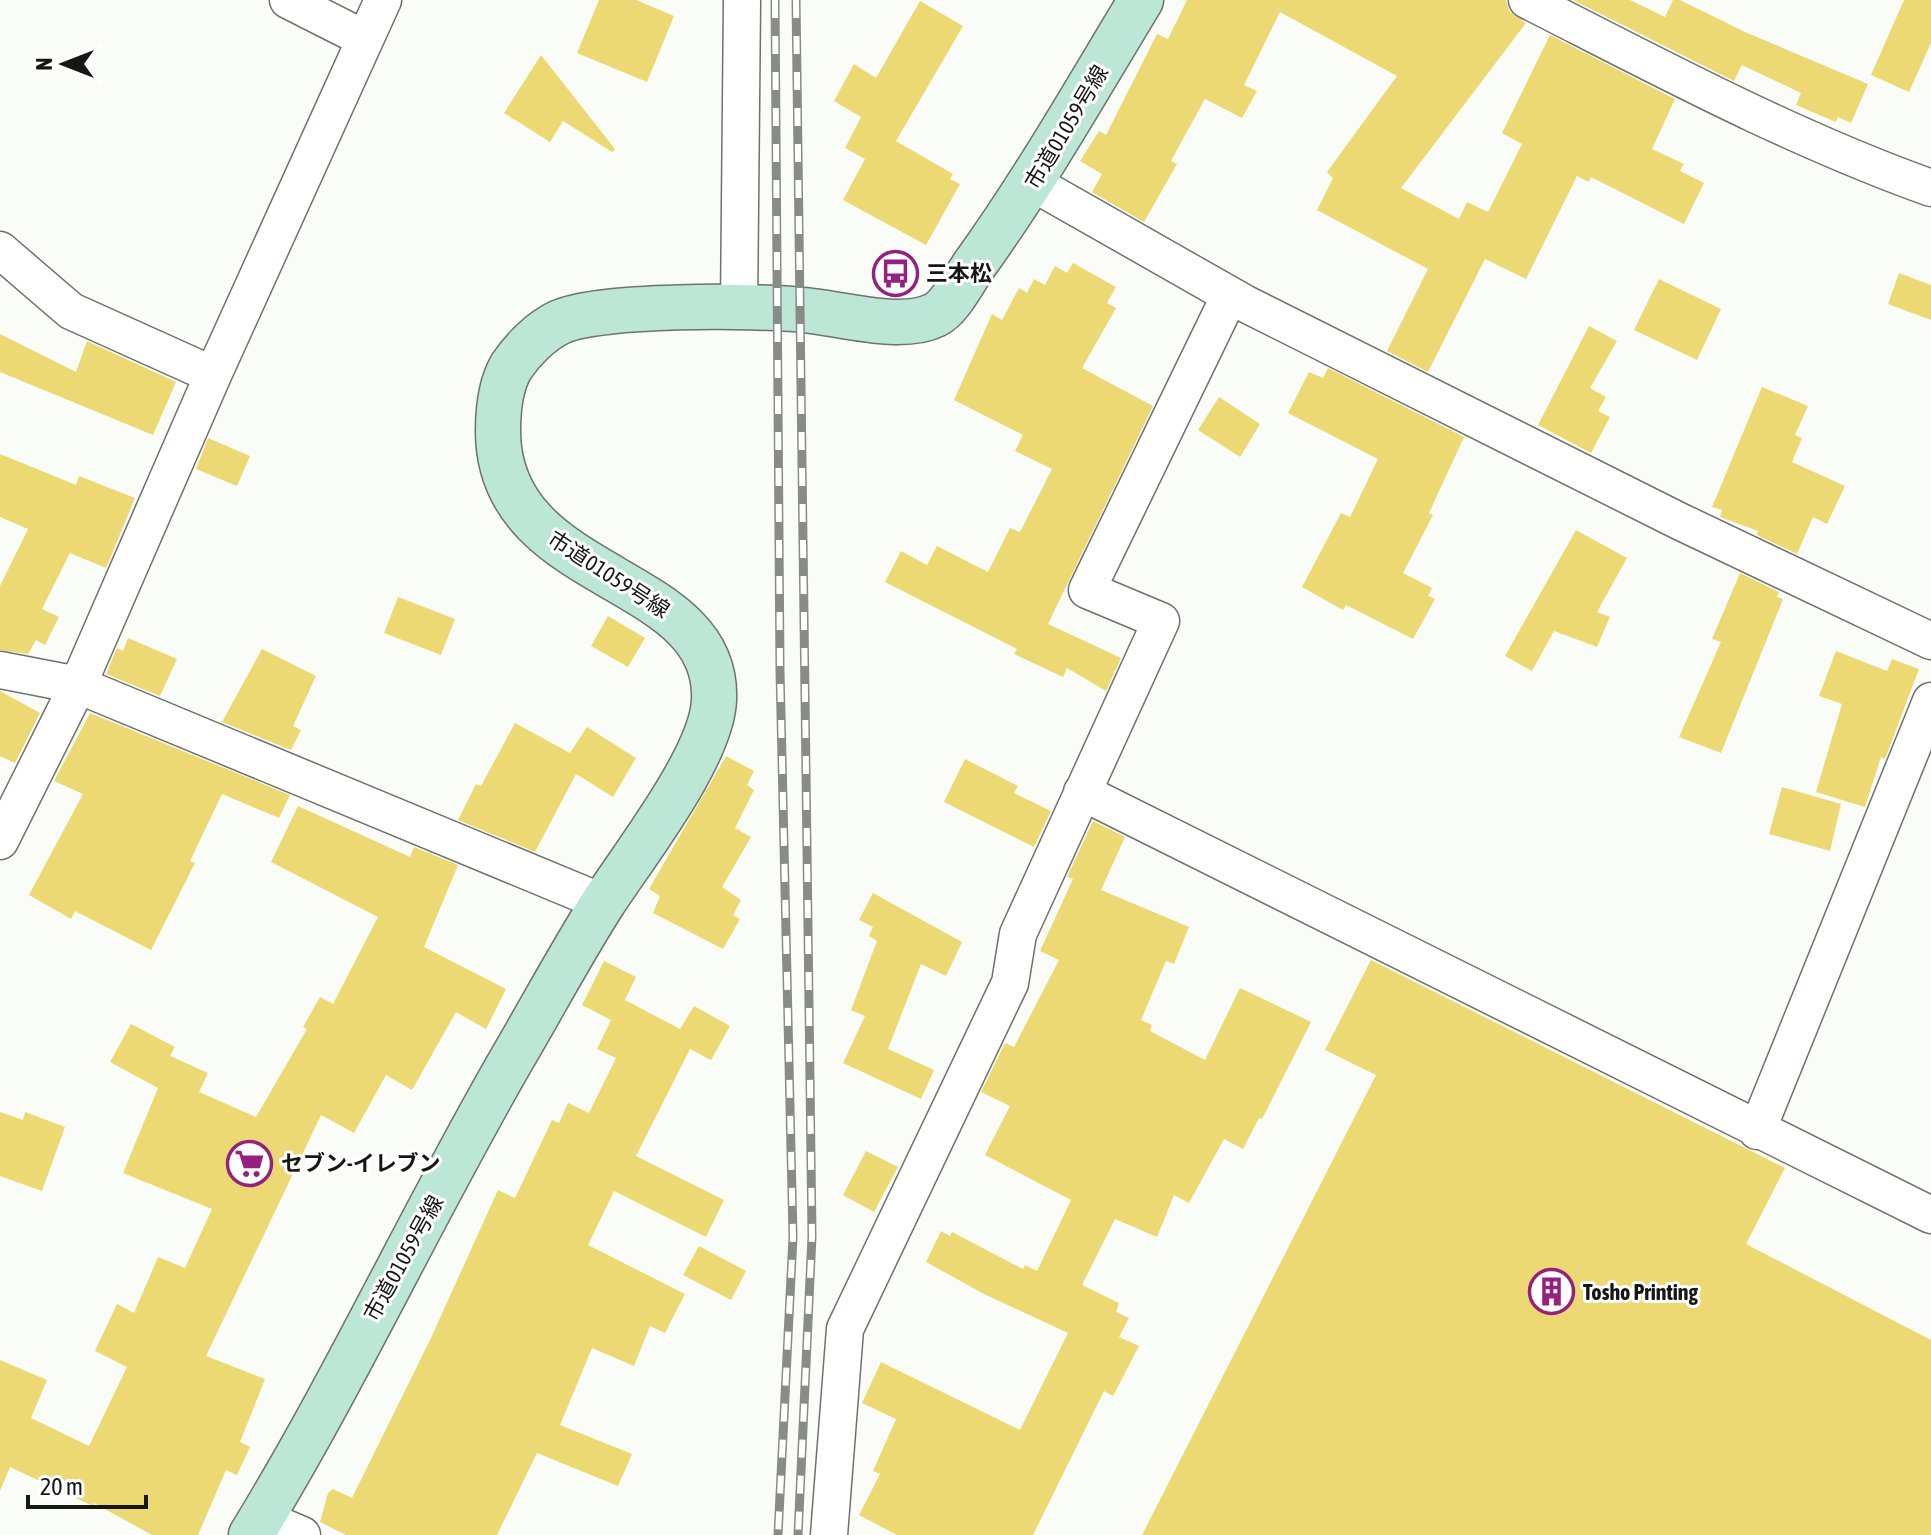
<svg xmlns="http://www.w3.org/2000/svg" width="1931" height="1535" font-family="'Asap Condensed','Noto Sans JP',sans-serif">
<rect width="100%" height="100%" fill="#fafdf7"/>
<path fill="#ecd973" d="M599 0H636L674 16 647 82 577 53Z
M1187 0H1506L1510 12 1526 23 1401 188 1459 219 1467 202 1488 212 1522 144 1502 133 1550 35 1675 99 1652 149 1684 164 1680 171 1704 183 1684 224 1591 177 1589 182 1577 176 1526 279 1485 259 1428 372 1387 351 1428 269 1317 210 1333 178 1327 172 1397 76 1280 12 1244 85 1257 91 1242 118 1205 99 1171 161 1177 164 1144 222 1092 192 1102 174 1080 161 1099 131 1106 135 1157 34 1168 39Z
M1573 0H1630L1665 17 1673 0H1680L1745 32 1868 84 1851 123 1838 117 1836 122 1796 105 1801 93 1742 65 1734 81Z
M1904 0H1931V43L1909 92 1871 75Z
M920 1 963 26 896 141 953 174 950 179 960 184 926 245 843 200 865 159 845 148 861 117 834 101 854 64 876 78Z
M541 55 615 149 612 152 563 121 550 142 504 113Z
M1073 263 1116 287 1107 303 1116 308 1082 368 1153 406 1048 624 1121 658 1106 691 1067 668 1063 677 1014 654 1017 649 885 582 901 551 927 565 937 546 988 572 1010 528 1020 532 1052 469 1015 451 1023 435 954 400 992 314 1002 320 1019 288 1027 293 1034 279 1045 285 1055 266 1067 273Z
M1899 273 1931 285V320L1888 304Z
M1659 279 1721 309 1697 360 1634 330Z
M1589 326 1617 341 1590 388 1606 397 1598 411 1610 417 1591 453 1538 425Z
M0 334 76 372 87 341 176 382 153 435 0 372Z
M1328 368 1464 437 1429 513 1433 515 1403 573 1432 588 1428 596 1435 599 1413 639 1346 605 1343 610 1302 587 1341 513 1350 517 1378 459 1288 413 1309 372 1323 378Z
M1762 387 1808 406 1795 435 1802 438 1792 462 1845 486 1827 524 1813 517 1797 554 1757 535 1758 531 1720 517 1722 510 1712 507Z
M1219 397 1260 424 1240 457 1198 430Z
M208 438 250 456 237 486 196 469Z
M0 454 76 485 79 476 135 498 106 568 70 553 42 609 59 617 45 645 36 640 28 654 0 650V586L28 529 0 517Z
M1576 530 1627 558 1597 612 1610 617 1597 647 1554 631 1532 671 1505 656Z
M1740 573 1779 592 1777 597 1783 599 1721 753 1679 737 1721 642 1712 639Z
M398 597 455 619 441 655 384 633Z
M608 616 645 638 628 667 591 646Z
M128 638 177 659 160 696 106 674 117 648 123 651Z
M262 649 316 676 293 726 301 730 291 750 222 722Z
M1836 651 1887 671 1892 659 1919 669 1885 759 1881 757 1865 807 1816 792 1842 704 1819 696Z
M0 691 40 713 15 763 0 756Z
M90 713 290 795 279 818 222 794 190 861 195 863 151 950 75 911 71 919 29 895 83 794 54 781Z
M515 723 570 753 587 727 636 758 613 797 576 774 535 852 458 820 476 784 481 786Z
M726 756 754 771 747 785 754 790 735 828 751 837 722 887 741 900 733 915 740 919 723 949 653 913 660 896 649 889Z
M965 759 1018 786 1014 793 1051 811 1034 847 944 802Z
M1782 787 1841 804 1830 851 1769 834Z
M298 806 410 857 414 847 458 865 424 947 506 989 486 1029 456 1012 412 1090 386 1075 354 1133 321 1115 206 1356 265 1379 240 1442 250 1447 237 1475 226 1470 198 1535H152L94 1503 93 1506 10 1467 0 1491V1360L47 1380 31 1418 89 1446 127 1367 95 1351 117 1304 134 1313 158 1257 185 1268 212 1209 123 1173 158 1088 110 1062 131 1024 175 1047 170 1056 208 1073 199 1092 256 1117 307 1029 303 1027 320 997 333 1004 378 917 271 862Z
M1093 821 1125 837 1101 890 1189 927 1174 964 1166 961 1141 1020 1152 1025 1150 1031 1205 1060 1240 988 1311 1022 1262 1119 1259 1118 1243 1149 1224 1139 1189 1203 1174 1195 1157 1237 1115 1219 1082 1285 1119 1303 1116 1312 1129 1318 1119 1337 1139 1346 1113 1396 1104 1391 1033 1535H897L859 1515 880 1474 873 1471 896 1419 862 1403 881 1362 1020 1430 1068 1333 984 1294 926 1262 941 1231 950 1236 952 1232 1023 1269 1025 1265 1037 1271 1071 1200 985 1155 1010 1106 981 1092 1005 1043 1014 1047 1059 960 1040 951 1073 879 1067 877Z
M873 893 962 942 946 976 921 964 888 1049 934 1070 921 1099 843 1063 865 1016 851 1010 877 941 869 936 873 927 859 920Z
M1371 960 1785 1168 1746 1244 1931 1340V1535H1142L1376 1075 1325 1050Z
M604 961 636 977 625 1000 680 1029 694 1006 730 1026 711 1060 690 1049 636 1156 724 1200 706 1237 614 1191 588 1245 685 1294 665 1333 650 1326 634 1366 592 1348 560 1425 632 1454 618 1486 537 1453 497 1535H346L320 1522 328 1493 333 1489 352 1498 430 1340 498 1190 515 1198 552 1120 559 1123 568 1103 589 1113 616 1058 597 1049 611 1020 582 1005Z
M0 1112 23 1120 25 1112 65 1127 42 1191 0 1176Z
M866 1151 898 1167 874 1212 843 1195Z
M699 1246 746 1271 731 1300 683 1275Z"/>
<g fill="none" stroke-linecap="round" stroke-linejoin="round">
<defs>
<path id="street" d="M288 0 365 39
M1527 0C1659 67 1791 138 1931 188
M1033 183 1244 303 1679 521 1931 641
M0 250 71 311 213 375
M739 308 742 0
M0 670 78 685 604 903
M1082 792 1931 1215
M0 841 78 685 213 375 383 0
M1757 1131 1931 701
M262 1518 302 1535
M829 1535 845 1329 1010 983 1018 934 1161 621 1087 590 1230 295"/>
<path id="secondary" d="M251 1535C346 1380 422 1214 513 1057 543 1006 571 953 603 903 634 855 712 756 714 700 720 571 498 586 498 431 498 410 500 386 511 367 523 349 541 331 560 322 599 304 755 305 803 310 840 313 901 332 935 315 951 307 964 279 975 264 1036 179 1087 89 1141 0"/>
</defs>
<use href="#street" stroke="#6f716d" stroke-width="39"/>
<use href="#secondary" stroke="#6f716d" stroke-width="47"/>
<use href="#street" stroke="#fff" stroke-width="36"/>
<use href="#secondary" stroke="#bce6d5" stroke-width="44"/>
<defs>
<path id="rail" d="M775 0 780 671 793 1237 778 1535
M796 0 812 1236 798 1535"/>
</defs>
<use href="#rail" stroke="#898b88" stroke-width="9"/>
<use href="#rail" stroke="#fff" stroke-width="6" stroke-dasharray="18" stroke-linecap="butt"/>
</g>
<defs>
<symbol id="bus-ring" viewBox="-11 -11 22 22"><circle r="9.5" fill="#fff" stroke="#95207e" stroke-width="1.5"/><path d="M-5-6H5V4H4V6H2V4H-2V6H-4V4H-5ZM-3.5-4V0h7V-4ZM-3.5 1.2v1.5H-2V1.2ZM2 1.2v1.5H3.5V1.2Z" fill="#95207e"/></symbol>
<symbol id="supermarket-ring" viewBox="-11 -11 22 22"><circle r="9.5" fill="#fff" stroke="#95207e" stroke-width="1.5"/><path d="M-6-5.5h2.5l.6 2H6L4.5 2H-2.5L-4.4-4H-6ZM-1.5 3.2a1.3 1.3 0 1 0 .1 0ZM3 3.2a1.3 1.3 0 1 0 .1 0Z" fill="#95207e"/></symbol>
<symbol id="building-ring" viewBox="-11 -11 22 22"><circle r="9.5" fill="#fff" stroke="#95207e" stroke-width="1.5"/><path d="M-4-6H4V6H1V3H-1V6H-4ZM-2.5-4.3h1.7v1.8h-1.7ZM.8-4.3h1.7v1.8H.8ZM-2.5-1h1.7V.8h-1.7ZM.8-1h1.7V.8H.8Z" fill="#95207e"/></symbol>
</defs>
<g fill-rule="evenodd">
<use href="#bus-ring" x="870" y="248" width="51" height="51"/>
<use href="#supermarket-ring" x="224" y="1138" width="51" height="51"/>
<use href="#building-ring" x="1526" y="1266" width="51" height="51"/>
</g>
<g text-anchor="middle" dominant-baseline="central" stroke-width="6" stroke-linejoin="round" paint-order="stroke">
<g font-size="22" fill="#151615" stroke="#fff">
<text transform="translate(1066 127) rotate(-59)">市道01059号線</text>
<text transform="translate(609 574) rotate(33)">市道01059号線</text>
<text transform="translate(403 1258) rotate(-61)">市道01059号線</text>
</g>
<g font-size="22" font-weight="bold" fill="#151615" stroke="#fff" text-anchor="start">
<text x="926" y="273">三本松</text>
<text x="281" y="1163">セブン-イレブン</text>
<text x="1583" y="1292">Tosho Printing</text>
</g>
</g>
<g transform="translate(64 64) rotate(270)" stroke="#ffffff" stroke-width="6" paint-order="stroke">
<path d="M0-6L14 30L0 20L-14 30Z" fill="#151615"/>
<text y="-12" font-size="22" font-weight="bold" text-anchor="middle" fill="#151615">N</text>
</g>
<path d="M28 1495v12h118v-12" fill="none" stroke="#151615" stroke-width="4"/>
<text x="40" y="1495" font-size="24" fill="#151615" stroke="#ffffff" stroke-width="6" paint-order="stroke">20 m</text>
</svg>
